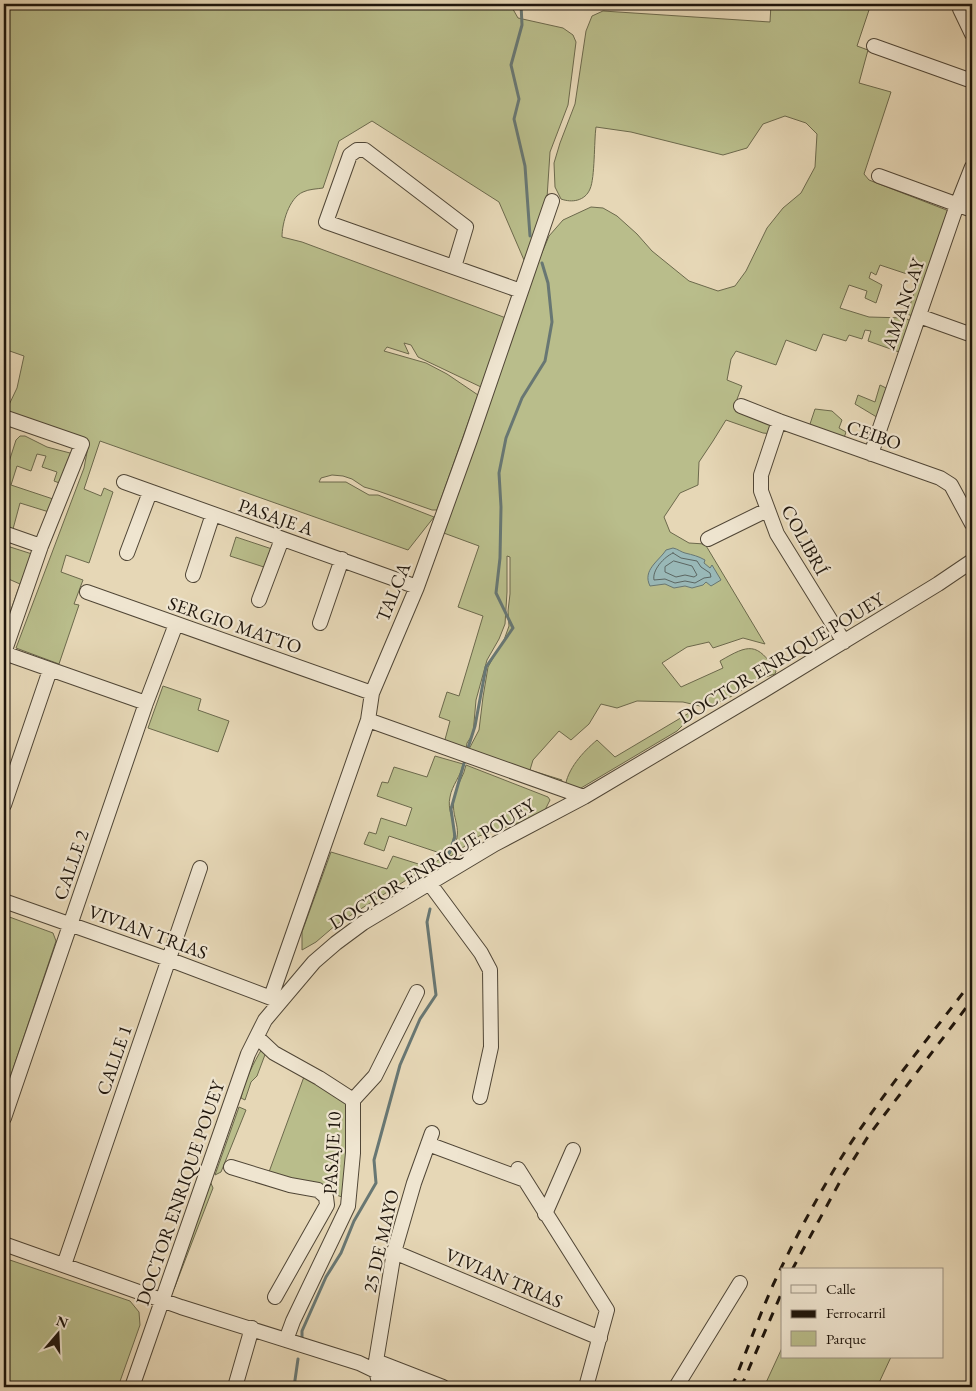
<svg xmlns="http://www.w3.org/2000/svg" width="976" height="1391" font-family="'EB Garamond',serif">
<rect width="100%" height="100%" fill="#e6d7b6"/>
<filter id="stains"><feTurbulence type="fractalNoise" baseFrequency=".004" numOctaves="4"/><feColorMatrix values="0 0 0 0 .2 0 0 0 0 .09 0 0 0 0 .02 0 0 0 .5 -.17"/></filter>
<radialGradient id="worn" r=".72"><stop offset=".6" stop-color="#630" stop-opacity="0"/><stop offset="1" stop-color="#630" stop-opacity=".3"/></radialGradient>
<path fill="#b9bd8b" stroke="#6c694c" d="M4 4H510L518 18 563 28 573 35 576 42 568 105 550 152 547 198 529 262 524 260 499 202 372 121 339 141 323 188C317 189 309 189 303 192 289 198 282 223 282 237L302 242 506 318 481 387 418 357 411 345 404 343 409 354 387 347 384 351 426 363 447 374 478 395 437 510H432L378 491 364 487 352 479 343 476 332 475 321 478 319 482H346L369 495H378L434 517 408 550 100 441 84 489 101 496 104 488 113 492 89 563 66 555 61 572 83 580 74 604 79 605 59 664 16 648 84 468 88 447 4 412V410L7 409 17 388 24 356 4 349Z
M771 4H871L857 46 868 50 859 83 891 92 864 174 869 180 949 211 915 317 907 314 919 278 880 265 876 275 871 272 869 278 882 285 876 303 865 298 867 291 849 285 840 308 869 317 905 318 909 320 912 326 902 353 868 341 871 331 865 330 862 339 849 335 846 341 823 334 816 351 786 340 776 365 736 351 731 359 727 380 742 386 736 402 771 425 773 434 763 433 726 420 713 441 699 462 698 485 680 493 664 517 670 532 689 543 705 544 765 644 743 638 713 648 709 642 687 647 662 663 681 687 723 668 720 661C749 644 757 642 776 671L775 674 762 678 725 700 704 707 683 702 637 701 617 708 601 704 589 724 571 740 559 731 533 760 530 770 562 780 558 788 468 751 479 730 483 697 488 667 497 651 504 640 509 626 508 611 510 594V557L507 556V592L505 624 499 639 487 660 476 700 473 734 467 743 465 755 443 747 450 721 439 717 447 692 459 696 483 616 458 607 479 546 441 532 527 288 549 236 563 220 591 207 603 208 617 216 637 234 652 251 689 281 718 291 735 286 746 271 767 228 783 208 801 193 815 167 817 134 806 123 785 116 763 124 747 148 723 155 631 132 596 127C594 141 595 178 590 189 585 201 572 203 561 199L555 187 554 163 560 143 575 104 586 31 592 16 603 11 770 22Z
M880 385 890 390 880 419 855 404 858 395 875 402Z
M815 409 832 411 842 420 839 428 846 432 841 447 807 433Z
M20 436H25L47 447 70 453 72 456 62 484 54 481 57 472 42 467 46 456 37 454 31 471 17 466 11 485 53 499 49 512 20 503 13 529 4 526V464L8 465 16 440Z
M236 537 272 549 270 569 230 556Z
M4 545 32 554 4 639V611L10 613 20 584 4 577Z
M163 686 201 699 198 710 229 721 218 752 148 728Z
M689 713 692 714 691 717 677 731 576 791 565 788C567 769 583 752 597 740L615 757Z
M435 756 463 764C461 776 452 785 450 797 447 809 454 820 454 832 454 844 446 855 440 865L419 872 337 924 316 942 302 950V932L331 852 387 869 393 856 428 867 446 855 389 836 384 851 364 844 369 832 376 834 381 818 406 826 412 808 377 796 382 782 388 783 394 767 427 777Z
M466 765 548 797 550 800 544 812 539 816 479 836 451 856 449 855C468 828 448 820 455 794 457 784 464 776 466 765Z
M4 915 53 933 56 941 4 1096Z
M263 1047 266 1052 257 1076 251 1082 245 1100 241 1098C245 1079 253 1064 263 1047Z
M305 1074 349 1101 348 1199 269 1172Z
M239 1107 246 1110 221 1172 215 1175Z
M210 1181 213 1188 174 1289Z
M4 1258 130 1301 139 1312 140 1325 118 1387H4Z
M782 1348V1357H891L877 1387H764Z"/>
<path fill="#99b8b7" stroke="#687773" d="M673 548C678 549 681 552 685 553 693 555 698 556 705 560L704 563 710 568 712 565 721 580 711 586 706 582 703 585 692 588 685 586 674 588 665 584 650 586C642 570 659 561 666 550Z"/>
<g fill="none" stroke-linecap="round" stroke-linejoin="round">
<path stroke="#5c6662" stroke-width="1" d="M673 553 681 558 697 561 701 567 710 573 711 577 704 578 695 583 685 581 675 583 665 579 654 580C652 570 664 557 673 553Z
M674 561 692 566 697 575 694 577 685 575 676 577 665 572V567Z"/>
<path stroke="#687773" stroke-width="3" d="M521 4 522 25 511 65 519 99 514 119 525 166 530 236
M467 751 475 726 486 667 513 628 496 593 500 558 501 507 499 473 506 438 522 398 545 361 552 322 548 283 542 263
M446 861 455 837 451 809 465 760
M302 1338V1331L326 1277 341 1253 354 1221 376 1183 374 1160 400 1065 420 1019 436 995 427 922 430 909
M294 1387 298 1359"/>
<defs>
<path id="minor" d="M960 9 972 34
M874 46 972 81
M879 176 972 210
M454 267 466 227 365 150H357L350 155 326 222 521 291
M919 316 972 335
M741 406 779 421 940 478 951 485 972 524
M4 417 82 444 41 546 4 653
M779 421 761 475V491L777 534 844 642
M871 454 957 205 972 167
M124 482 417 587
M4 533 41 546
M708 539 767 510
M127 553 150 492
M193 575 213 514
M87 592 372 693
M259 600 282 539
M320 623 342 559
M4 653 146 703
M368 720 584 797
M4 805 50 670
M430 884 481 953 490 970 491 1047 480 1097
M4 901 168 959 279 1001
M271 997 368 720 372 693 417 587 470 440 552 201
M257 1037 274 1053 319 1078 353 1100
M4 1118 146 703 176 624
M428 1144 525 1180
M231 1167 290 1185 318 1190 326 1197 327 1205 275 1297
M518 1169 607 1310 586 1387
M545 1214 573 1150
M4 1244 181 1307 359 1363 409 1387
M394 1252 600 1338
M64 1265 200 868
M286 1340 293 1321 348 1206 353 1153V1100L375 1076 417 992
M376 1361 394 1252 414 1183 432 1133
M132 1387 248 1054 265 1020 314 962 336 943 363 923 495 844 584 797 761 692 938 584 972 561
M235 1387 252 1328
M380 1387 376 1370V1361L443 1387
M676 1387 740 1283"/>
</defs>
<use href="#minor" stroke="#504636" stroke-width="16"/>
<use href="#minor" stroke="#efe5d0" stroke-width="14"/>
<path stroke="#1e150c" stroke-width="3" stroke-dasharray="9 9" stroke-linecap="butt" d="M792 1270 843 1176 869 1135 972 1000
M732 1387C746 1353 758 1319 773 1285 794 1240 817 1197 843 1155 882 1094 929 1038 972 981
M741 1387 782 1292"/>
</g>
<g text-anchor="middle" dominant-baseline="central" stroke-width="4.5" stroke-linejoin="round" paint-order="stroke">
<g font-size="19" fill="#1e150c" stroke="#efe5d0">
<text transform="translate(903 304) rotate(-71)">AMANCAY</text>
<text transform="translate(874 435) rotate(19)">CEIBO</text>
<text transform="translate(276 517) rotate(19)">PASAJE A</text>
<text transform="translate(805 540) rotate(61)">COLIBRÍ</text>
<text transform="translate(393 592) rotate(-68)">TALCA</text>
<text transform="translate(235 625) rotate(19)">SERGIO MATTO</text>
<text transform="translate(781 658) rotate(-31)">DOCTOR ENRIQUE POUEY</text>
<text transform="translate(432 864) rotate(-31)">DOCTOR ENRIQUE POUEY</text>
<text transform="translate(71 865) rotate(-71)">CALLE 2</text>
<text transform="translate(148 932) rotate(20)">VIVIAN TRIAS</text>
<text transform="translate(114 1060) rotate(-71)">CALLE 1</text>
<text transform="translate(332 1153) rotate(-87)">PASAJE 10</text>
<text transform="translate(180 1193) rotate(-71)">DOCTOR ENRIQUE POUEY</text>
<text transform="translate(381 1241) rotate(-77)">25 DE MAYO</text>
<text transform="translate(504 1278) rotate(23)">VIVIAN TRIAS</text>
</g>
</g>
<rect width="976" height="1391" fill="none" stroke="#e6d7b6" stroke-width="20"/>
<rect x="5" y="5" width="966" height="1381" fill="none" stroke="#1e150c" stroke-width="2.5"/>
<rect x="10" y="10" width="956" height="1371" fill="none" stroke="#1e150c"/>
<rect x="781" y="1268" width="162" height="90" fill="#efe5d0" stroke="#9b9282"/>
<rect x="791" y="1285" width="25" height="8" fill="#efe5d0" stroke="#9b9282"/>
<text x="826" y="1294" font-size="15" fill="#1e150c">Calle</text>
<rect x="791" y="1310" width="25" height="8" fill="#1e150c" stroke="#9b9282"/>
<text x="826" y="1318" font-size="15" fill="#1e150c">Ferrocarril</text>
<rect x="791" y="1331" width="25" height="15" fill="#b9bd8b" stroke="#9b9282"/>
<text x="826" y="1344" font-size="15" fill="#1e150c">Parque</text>
<g transform="translate(58 1334) rotate(19)" stroke="#efe5d0" stroke-width="4" paint-order="stroke">
<path d="M0-4L9 19L0 12L-9 19Z" fill="#1e150c"/>
<text y="-8" font-size="14" font-weight="bold" text-anchor="middle" fill="#1e150c">N</text>
</g>
<rect width="100%" height="100%" filter="url(#stains)"/>
<rect width="100%" height="100%" fill="url(#worn)"/>
</svg>
